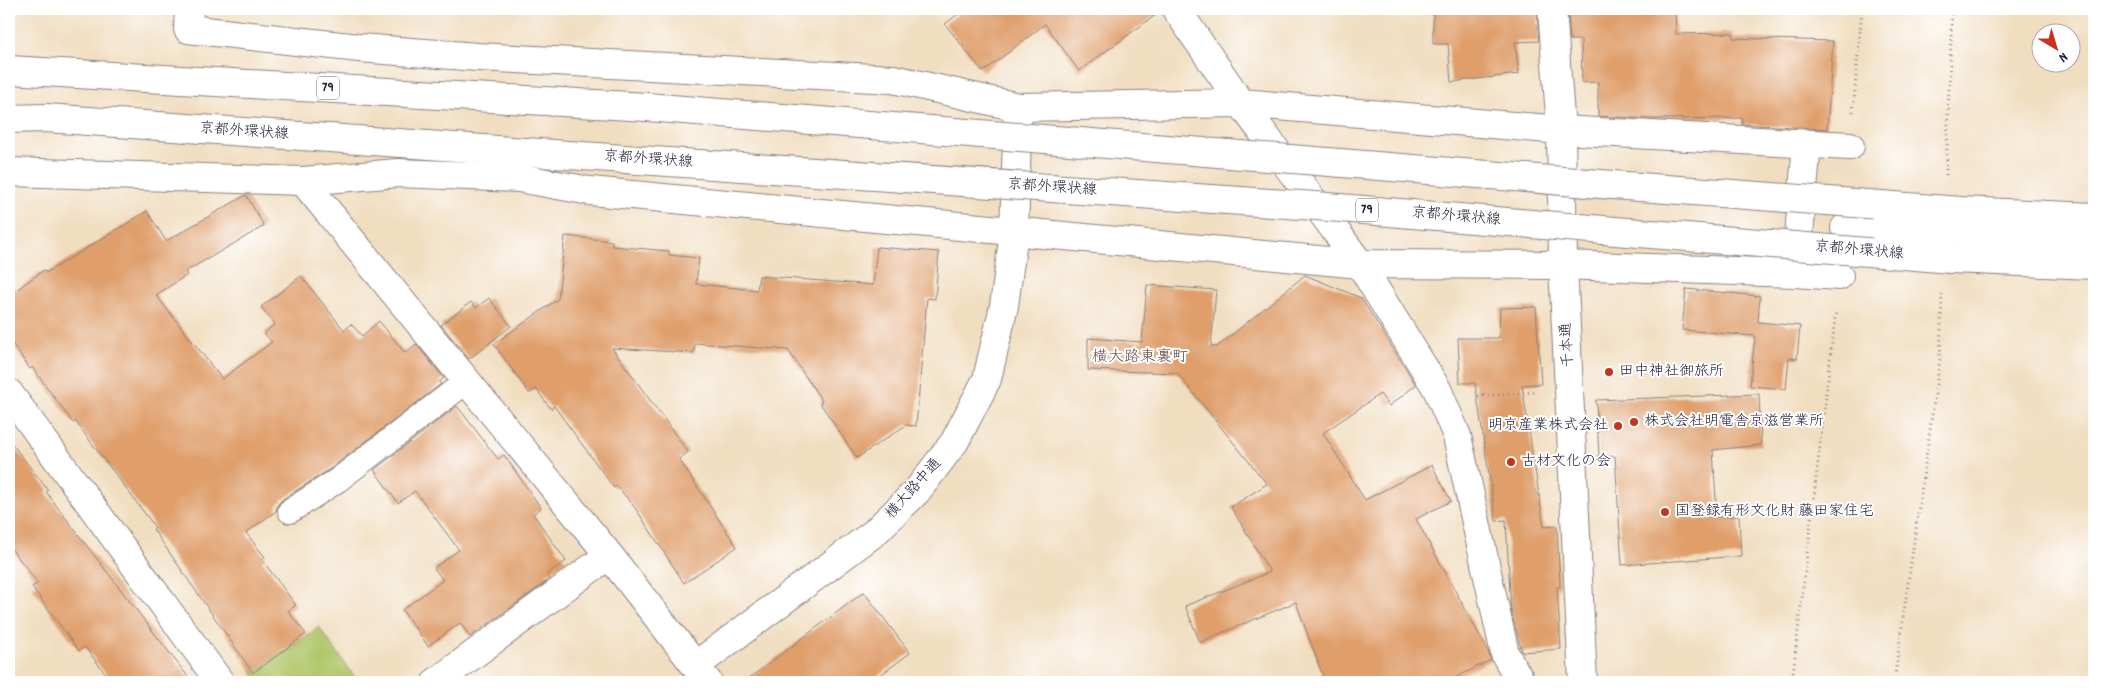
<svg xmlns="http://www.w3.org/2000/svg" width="2103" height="691" font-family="Dekko,'Klee One',sans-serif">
<rect width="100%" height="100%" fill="#fff"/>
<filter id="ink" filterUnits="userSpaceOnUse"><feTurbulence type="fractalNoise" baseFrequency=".02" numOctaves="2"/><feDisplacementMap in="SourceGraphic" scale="10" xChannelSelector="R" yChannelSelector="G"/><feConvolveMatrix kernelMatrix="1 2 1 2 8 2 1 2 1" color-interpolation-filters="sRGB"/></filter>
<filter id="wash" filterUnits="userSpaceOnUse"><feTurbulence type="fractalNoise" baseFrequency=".0096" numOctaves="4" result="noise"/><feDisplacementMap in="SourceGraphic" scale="20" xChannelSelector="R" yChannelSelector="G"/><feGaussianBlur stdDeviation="1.12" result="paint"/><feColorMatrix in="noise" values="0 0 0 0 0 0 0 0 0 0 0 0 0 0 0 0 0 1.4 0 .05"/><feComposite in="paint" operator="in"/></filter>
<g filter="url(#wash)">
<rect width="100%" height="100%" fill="#f1dec1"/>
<path fill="#b1c66a" stroke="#6a7452" d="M319 627 358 682H259L253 674Z"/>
<g id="blocks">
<path fill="#df9e6a" d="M965 9H1161V11L1079 71 1045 24 983 72 945 24Z
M1433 9H1537L1539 41 1515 42 1519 74 1451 82 1448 44H1433Z
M1568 9H1675L1676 34 1733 33V38L1833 41 1827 129 1742 124V118L1653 119 1598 116V82L1582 83 1581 40H1570Z
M246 195 264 226 185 272 187 275 156 295 222 379 272 342 264 333 275 324 261 307 301 276 344 330 351 324 362 336 379 321 405 353 416 344 444 378 439 382 441 384 330 469 283 499 278 504 276 511 246 533 265 557 262 560 296 605 288 611 306 634 253 673 153 529 155 527 75 421 73 423 32 367 30 369 9 339V295L44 270 46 273 147 211 166 241Z
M565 236 612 241V246L669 251V255L699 258 696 284 757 290 759 276 873 285 877 247 939 252 935 299 927 298 916 426 906 425 857 458 820 403 822 401 788 350 695 343 694 353 612 348 688 452 679 459 737 547 684 583 636 509 617 486 614 488 554 406 551 409 536 389 529 393 494 344 558 299Z
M1305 275 1361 298 1416 385 1389 406 1380 394 1323 433 1365 500 1432 465 1451 501 1416 519 1488 651 1491 660 1447 682H1325L1296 602 1200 642 1185 606 1270 572 1231 507 1267 484 1177 373 1088 370V338L1142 342 1147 285 1216 290 1211 346 1217 347Z
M1686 289 1760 296 1758 322 1800 326 1797 359 1789 358 1786 389 1750 386 1755 336 1682 330Z
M489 298 511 326 469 359 441 325 471 302 476 308Z
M1536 307 1541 384 1522 385 1544 527 1557 526 1560 587H1557L1561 649 1522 652 1511 611 1506 520 1496 521 1475 383H1460L1458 338H1499L1500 308Z
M1759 394 1761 445 1713 450 1717 517 1739 516 1741 556 1622 565 1615 456 1599 457 1596 400Z
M457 406 498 459 504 455 541 508 533 514 566 561 547 574 550 579 470 637 460 623 428 646 402 610 443 580 434 568 459 550 415 491 398 503 374 470Z
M9 440 48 490 46 492 84 542 192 682H112L85 647 79 651 32 587 38 583 9 546Z
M864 592 910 653 871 682H744Z"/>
</g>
</g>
<g filter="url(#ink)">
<use href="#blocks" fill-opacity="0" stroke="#8a807e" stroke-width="1"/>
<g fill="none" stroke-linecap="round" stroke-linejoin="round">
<defs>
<path id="service" d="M290 511 338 480 467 381"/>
<path id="minor" d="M189 9 188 29 359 48 478 57 893 79 1018 107 1241 103 1561 130 1850 146
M1176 9 1241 103 1360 264 1437 389 1457 436 1505 654 1521 682
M1552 9 1561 130 1563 265 1583 682
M9 172 303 181 398 173 519 178 590 191 1360 264 1563 265 1795 273 1839 276
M303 181 609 555
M1845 228H1882
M1796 269 1807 144
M9 393 220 682
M436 682 609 555 708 682"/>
<path id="tertiary" d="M695 666 874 533 917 491 955 441 987 379 1004 306 1014 232 1018 107"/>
<path id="primary" d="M9 70 647 107
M9 119 46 118 639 160"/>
</defs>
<use href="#service" stroke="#8a807e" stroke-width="26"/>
<use href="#minor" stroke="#8a807e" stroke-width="30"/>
<use href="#tertiary" stroke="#8a807e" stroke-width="30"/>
<use href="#primary" stroke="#8a807e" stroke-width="30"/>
<path stroke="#8a807e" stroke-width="3" stroke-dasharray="1 4" stroke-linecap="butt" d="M1853 112 1862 9
M1946 175 1952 9
M1478 396 1534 392
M284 682 290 677 294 682
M1792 682 1836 310
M1894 682 1940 359 1942 294"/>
<use href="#service" stroke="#fff" stroke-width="24"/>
<use href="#minor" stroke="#fff" stroke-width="28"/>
<use href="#tertiary" stroke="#fff" stroke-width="28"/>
<use href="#primary" stroke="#fff" stroke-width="28"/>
<defs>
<path id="minor-bridge" d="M1882 228 2094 239"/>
<path id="primary-bridge" d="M647 107 1613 185 1961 211 2094 217
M639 160 1316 206 1951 259 2094 265"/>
</defs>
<use href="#minor-bridge" stroke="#8a807e" stroke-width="30" stroke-linecap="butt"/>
<use href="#primary-bridge" stroke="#8a807e" stroke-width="30" stroke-linecap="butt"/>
<use href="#minor-bridge" stroke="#fff" stroke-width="28"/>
<use href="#primary-bridge" stroke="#fff" stroke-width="28"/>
</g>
</g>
<g fill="#c8321e" stroke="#fff" stroke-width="2">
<circle cx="1609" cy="372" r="5"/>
<circle cx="1634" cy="422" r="5"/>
<circle cx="1618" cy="426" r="5"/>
<circle cx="1511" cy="462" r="5"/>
<circle cx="1665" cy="512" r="5"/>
</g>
<g text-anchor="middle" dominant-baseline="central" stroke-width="4" stroke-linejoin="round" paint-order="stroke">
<g fill="#fff" stroke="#646476" stroke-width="1">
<rect x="317" y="76.5" width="22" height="23" rx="4"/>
<rect x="1356" y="198.5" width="22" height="23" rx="4"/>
</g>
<g font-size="14" font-weight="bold" fill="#22223b">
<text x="328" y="88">79</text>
<text x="1367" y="210">79</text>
</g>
<g font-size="15" fill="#22223b" stroke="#fff">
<text transform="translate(244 132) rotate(4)">京都外環状線</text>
<text transform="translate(648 160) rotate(4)">京都外環状線</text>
<text transform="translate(1052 188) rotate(4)">京都外環状線</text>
<text transform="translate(1456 217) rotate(5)">京都外環状線</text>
<text transform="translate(1859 251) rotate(5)">京都外環状線</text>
<text transform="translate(1568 345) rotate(-93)">千本通</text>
<text transform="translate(914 489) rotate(-48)">横大路中通</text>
</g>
<g font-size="15" fill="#22223b" stroke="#fff" text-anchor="start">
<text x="1619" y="372">田中神社御旅所</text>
<text x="1644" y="422">株式会社明電舎京滋営業所</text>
<text x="1608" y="426" text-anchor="end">明京産業株式会社</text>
<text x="1521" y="462">古材文化の会</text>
<text x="1675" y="512">国登録有形文化財 藤田家住宅</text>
</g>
<g font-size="16" fill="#644d4b" stroke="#fff">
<text x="1140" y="357">横大路東裏町</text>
</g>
</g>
<rect width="2103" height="691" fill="none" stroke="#fff" stroke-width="30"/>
<g transform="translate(2056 48) rotate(142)"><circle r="24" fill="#ffffff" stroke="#a7a7b1"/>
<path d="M0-4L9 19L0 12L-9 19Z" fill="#c8321e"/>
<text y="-8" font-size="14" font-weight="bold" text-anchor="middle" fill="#22223b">N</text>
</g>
</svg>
